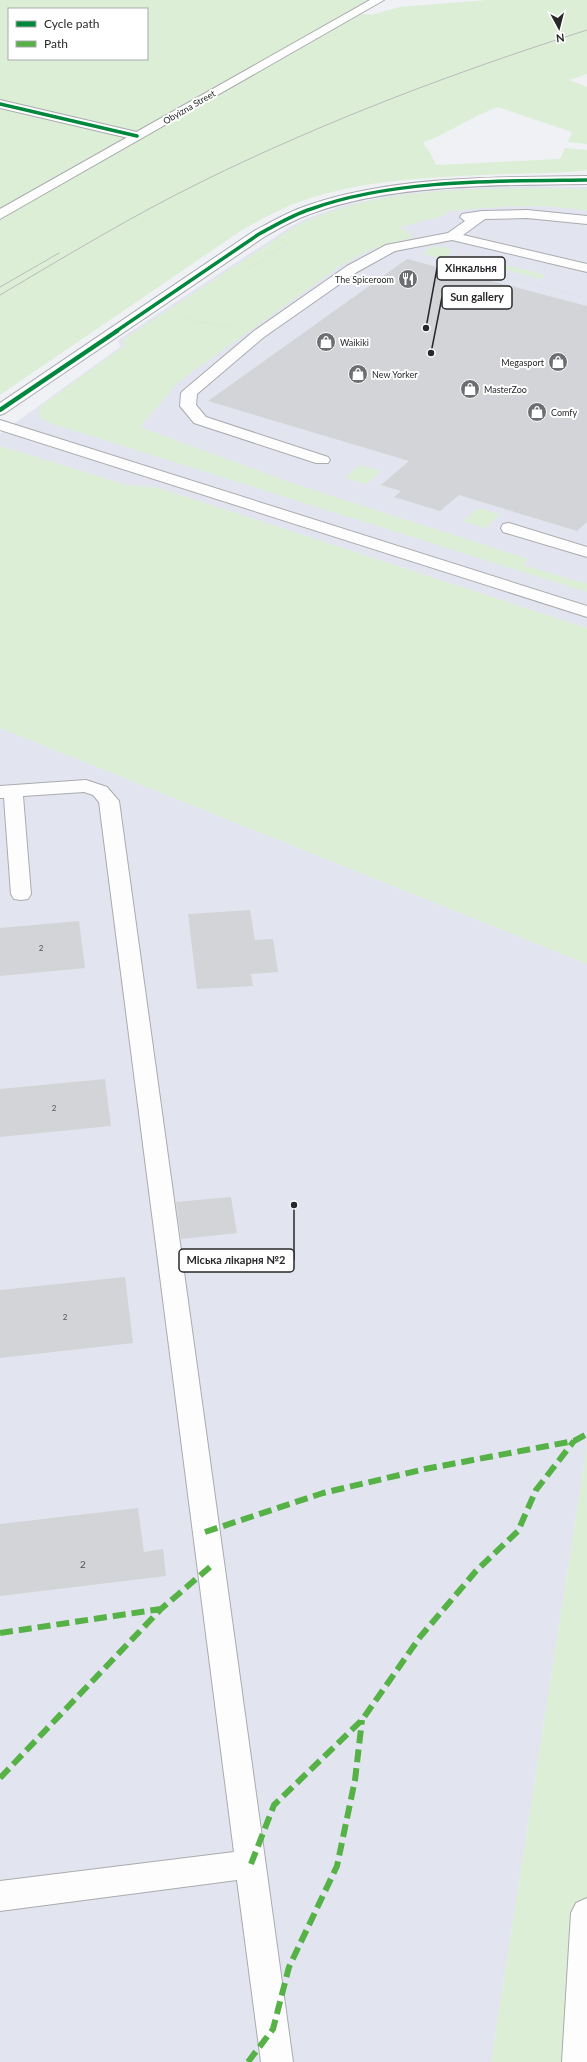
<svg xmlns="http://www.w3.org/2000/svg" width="587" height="2062" font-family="Lato,sans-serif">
<rect width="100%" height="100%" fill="#eff1f5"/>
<path fill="#e2e5ef" d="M533 186 587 187V628L159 488 127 485 0 446V434L120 347 118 340 290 227 305 219 345 205 394 195 453 189Z
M0 728 587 964V1446L491 2062H0Z"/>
<path fill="#dceed6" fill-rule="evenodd" d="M0 0H378L355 13 372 15 399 7 487 0H587V74L569 80 587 87V144L568 142 572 132 498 107C471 117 449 132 423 143L431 154 436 165 560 159 565 148 587 150V170C560 174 533 173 505 174 439 177 369 178 305 200 283 207 262 219 242 230L0 395ZM9 9H147V59H9Z
M536 188 587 189V211C539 202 491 207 443 212L446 215 400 227 414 237 370 250 343 264 178 382 140 427 289 482 528 559 523 565 587 584V592L50 423 41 418 38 411 41 406 124 346 123 340 293 228C367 189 455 190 536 188Z
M431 247H446L452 251 444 259 423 254Z
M466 255 546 275 541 279 460 258Z
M0 446 127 485 159 488 587 628V964L0 728Z
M360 465 381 471 366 484 345 478Z
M478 508 500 514 485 528 463 521Z
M587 1446V2062H491Z"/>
<path fill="#d3d4d7" d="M407 259 587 306V522L577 531 459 495 440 511 394 497 401 491 381 485 409 461 208 401Z
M250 910 255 940 273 939 278 972 251 974 253 986 197 989 188 914Z
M79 921 85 968 0 976V928Z
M105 1079 111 1126 0 1137V1089Z
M231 1197 237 1233 181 1239 176 1202Z
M125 1277 133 1343 0 1358V1290Z
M138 1508 144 1552 163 1549 166 1576 0 1596V1524Z"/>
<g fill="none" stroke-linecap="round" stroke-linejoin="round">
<defs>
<path id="minor" d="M0 100 141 133 143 136 137 140 0 108Z
M587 176V184C503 185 394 184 316 212 297 218 281 227 264 237L5 413 0 415V403L254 231C271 222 288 212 306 206 392 176 496 177 587 176Z
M527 210 587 216V224L527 218 485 219 463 235 587 264V272L452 240 395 251 357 272 264 337 197 394 196 405 206 417 328 457 330 460 328 463H316L194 423 180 406 181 393 184 390 254 331 347 266 386 245 448 233 465 221 460 217 462 214 482 211Z
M0 420 587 606V617L0 430Z
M509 523 587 547V557L503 532 501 528 503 524Z
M86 780 107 787 119 801 293 2062H261L237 1880 0 1911V1881L234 1852 99 802 93 795 84 792 23 796 31 894 28 899 21 900 14 899 11 894 4 798H0V786Z
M587 1898V2062H562L571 1913 576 1903Z"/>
<path id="major" d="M370 0H384L0 219V209Z"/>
</defs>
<use href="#minor" stroke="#aaabae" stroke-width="2"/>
<use href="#major" stroke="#aaabae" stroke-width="2"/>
<path stroke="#dbdcdd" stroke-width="1.5" stroke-dasharray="0.5 2" stroke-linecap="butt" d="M437 259 587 298
M250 268 290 242
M549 296 556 290
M175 316 233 329"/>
<use href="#minor" fill="#fdfdfe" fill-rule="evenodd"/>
<use href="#major" fill="#fdfdfe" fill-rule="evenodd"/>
<path stroke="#bbbbbc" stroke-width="1" d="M0 287 59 253
M0 295C66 256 132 216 201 182 325 121 455 72 587 30"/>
<path stroke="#56b246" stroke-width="6" stroke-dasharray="13 6" stroke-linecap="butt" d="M205 1532 323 1493 425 1469 574 1441 587 1434
M0 1633 161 1609
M0 1778 161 1609 210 1567
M251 1864 274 1805 362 1720 420 1637 476 1571 518 1531 536 1490 574 1441
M248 2062 273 2029 289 1967 337 1866 355 1780 362 1720"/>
<defs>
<path id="cycleway-far1" d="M0 104 137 136
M115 332 259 234C276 225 292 215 311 209 393 179 500 181 587 180"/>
<path id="cycleway" d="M0 410 117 331"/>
</defs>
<use href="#cycleway-far1" stroke="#fff" stroke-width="5"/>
<use href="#cycleway" stroke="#fff" stroke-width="6"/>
<use href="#cycleway-far1" stroke="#00873e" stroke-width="3.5"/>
<use href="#cycleway" stroke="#00873e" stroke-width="4.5"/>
</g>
<defs>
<symbol id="restaurant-disc" viewBox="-11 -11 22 22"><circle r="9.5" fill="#6d6e71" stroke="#fff"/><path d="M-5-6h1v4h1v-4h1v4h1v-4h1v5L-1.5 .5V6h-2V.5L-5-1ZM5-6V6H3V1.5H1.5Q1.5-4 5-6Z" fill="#fff"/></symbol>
<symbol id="shop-disc" viewBox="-11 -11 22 22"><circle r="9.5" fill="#6d6e71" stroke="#fff"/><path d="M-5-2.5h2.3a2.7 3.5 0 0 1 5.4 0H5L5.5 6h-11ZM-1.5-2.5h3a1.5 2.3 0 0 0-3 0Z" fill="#fff"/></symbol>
</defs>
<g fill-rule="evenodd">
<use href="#restaurant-disc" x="397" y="268" width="22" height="22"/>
<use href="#shop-disc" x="315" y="331" width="22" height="22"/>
<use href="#shop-disc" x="547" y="351" width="22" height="22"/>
<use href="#shop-disc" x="347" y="363" width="22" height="22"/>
<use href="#shop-disc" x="459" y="378" width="22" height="22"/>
<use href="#shop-disc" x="526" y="401" width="22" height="22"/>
</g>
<g text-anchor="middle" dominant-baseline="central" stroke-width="4" stroke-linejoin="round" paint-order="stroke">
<g font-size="8" fill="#525355">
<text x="41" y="948">2</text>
<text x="54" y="1108">2</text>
<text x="65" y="1317">2</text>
</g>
<g font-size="9" fill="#27282a" stroke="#fff">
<text transform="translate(189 107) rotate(-30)">Obyizna Street</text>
</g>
<g font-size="9" fill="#27282a" stroke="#fff" text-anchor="start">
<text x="394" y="279" text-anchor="end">The Spiceroom</text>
<text x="340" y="342">Waikiki</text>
<text x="544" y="362" text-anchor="end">Megasport</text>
<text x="372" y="374">New Yorker</text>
<text x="484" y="389">MasterZoo</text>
<text x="551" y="412">Comfy</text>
</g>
<g font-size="10" fill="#525355">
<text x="83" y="1564">2</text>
</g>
</g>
<path fill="none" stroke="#27282a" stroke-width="1.5" d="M426 328L437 268M431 353L442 297M294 1205L294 1260"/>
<g fill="#27282a" stroke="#fff" stroke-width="1.5">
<circle cx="426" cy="328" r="4"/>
<circle cx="431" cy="353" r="4"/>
<circle cx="294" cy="1205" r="4"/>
</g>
<g fill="#fff" stroke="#27282a" stroke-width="1.5">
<rect x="437" y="257" width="68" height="23" rx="4"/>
<rect x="442" y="286" width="70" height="23" rx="4"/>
<rect x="179" y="1249" width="115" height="23" rx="4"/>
</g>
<g font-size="11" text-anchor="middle" font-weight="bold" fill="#27282a">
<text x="471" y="272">Хінкальня</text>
<text x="477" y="301">Sun gallery</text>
<text x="236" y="1264">Міська лікарня №2</text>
</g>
<rect x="8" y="8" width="140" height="52" fill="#ffffff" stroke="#a9a9aa"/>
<rect x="16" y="21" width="20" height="6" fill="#00873e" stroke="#a9a9aa"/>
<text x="44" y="28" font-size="12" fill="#27282a">Cycle path</text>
<rect x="16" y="41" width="20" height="6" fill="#56b246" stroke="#a9a9aa"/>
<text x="44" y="48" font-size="12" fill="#27282a">Path</text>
<g transform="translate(559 28) rotate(173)" stroke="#ffffff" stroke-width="3" paint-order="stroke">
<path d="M0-3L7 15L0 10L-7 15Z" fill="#27282a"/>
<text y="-6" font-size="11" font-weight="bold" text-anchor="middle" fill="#27282a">N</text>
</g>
</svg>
